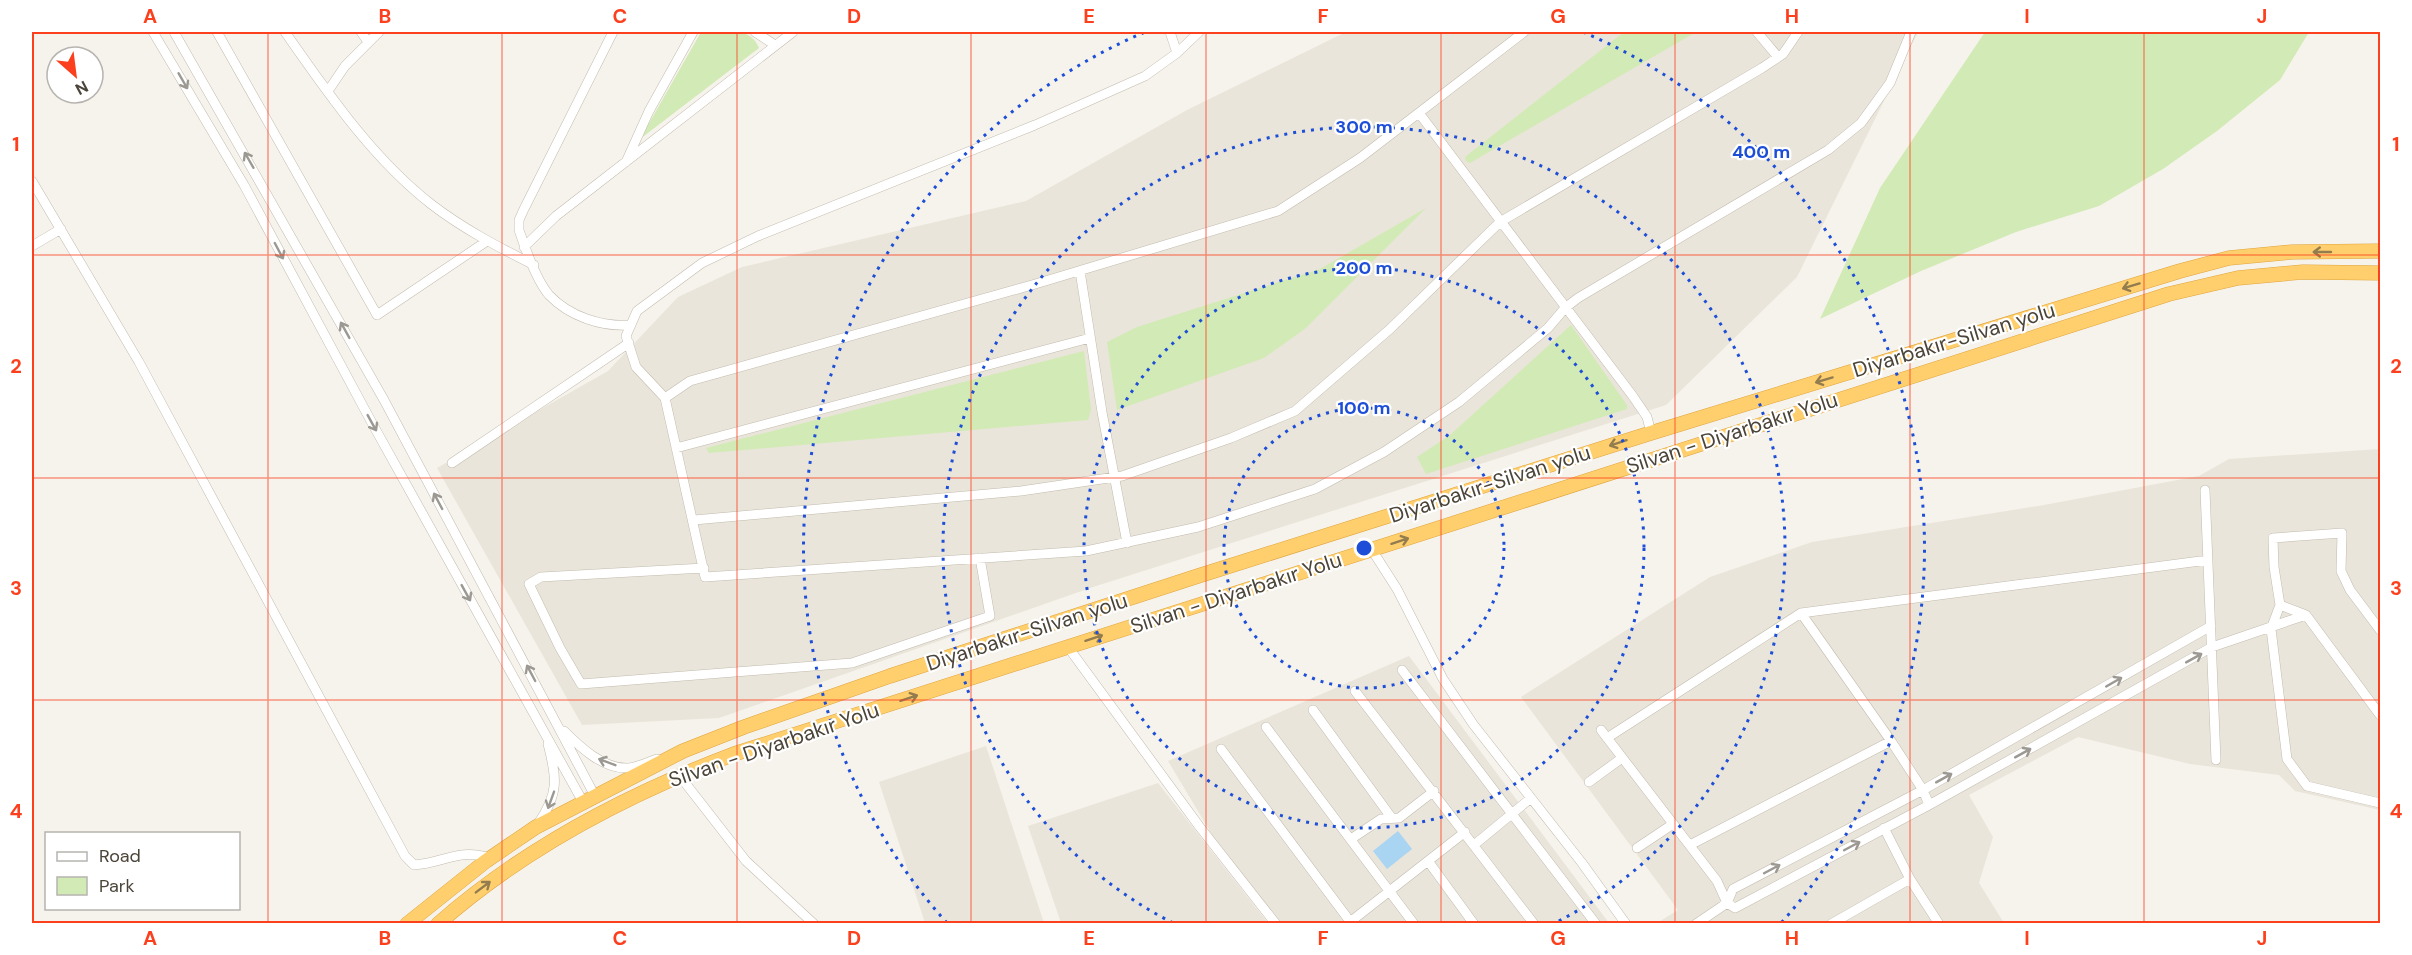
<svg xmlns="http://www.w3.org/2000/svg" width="2412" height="955" font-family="'DM Sans',sans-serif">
<rect width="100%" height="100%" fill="#f6f3ec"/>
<path fill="#eae5da" d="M1346 32H1918L1797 277 1666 405 1093 587 719 718 582 725 437 468 608 371 678 297 742 267 1026 201 1187 110Z
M2380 449V810L2295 791 2279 775 2190 764 2078 737 1969 795 1993 837 1979 883 2004 923H1657L1678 910 1521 697 1710 577 1812 542 2044 505 2199 476 2229 459Z
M1409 656 1609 923H1278L1223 853 1168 761Z
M986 746 1044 923H925L879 782Z
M1158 783 1268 923H1061L1028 826Z"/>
<path fill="#d2eab5" d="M701 32C723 32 750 25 759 48L640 139Z
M1624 32H1696L1470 163 1466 161 1465 157Z
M1985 32H2309L2280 80 2217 131 2163 169 2099 206 2016 232 1921 271 1820 319 1880 188Z
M1426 208 1306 328 1264 358 1117 410 1107 342 1137 327 1320 269Z
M1571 325 1627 405V409L1426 474 1417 457 1450 435Z
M1084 351 1091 409 1088 420 709 453 706 448Z"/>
<path fill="#a9d4f2" d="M1398 831 1412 849 1387 869 1373 851Z"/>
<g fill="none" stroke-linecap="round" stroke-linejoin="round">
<defs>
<path id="minor" d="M153 32 244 185 372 423 583 802
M174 32 384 400 595 796
M217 32 377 315 487 241
M285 32C327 92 372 158 431 204 462 228 498 247 534 265
M361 32 368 42
M613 32 524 209 519 220V230C525 248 537 281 549 295 570 317 602 327 631 325
M755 32 775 45
M1170 32 1177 53
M1199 32 1177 53 1145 76 1035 125 758 236 702 263 637 311 626 336 636 367 665 398 705 577 1086 551 1198 527 1315 489 1384 452 1459 402 1548 328 1565 308 1578 298 1828 150 1861 123 1890 83 1911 32
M1757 32 1778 57
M328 91 345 66 379 32
M1419 113 1632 395 1647 417 1651 433
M626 162 649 111 693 32
M32 181 139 362 405 856 414 865C444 863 458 848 490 858
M32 246 61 229
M524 247 556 216 793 32
M1080 271 1102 412 1127 543
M665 398 690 381 1032 285 1278 211 1360 158 1524 32
M676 448 1090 338
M452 463 629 343
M2205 490 2216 760
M694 520 1021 491 1122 476 1231 438 1295 411 1390 329 1500 222 1762 68 1783 54 1798 32
M1372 550 1397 589 1443 679 1473 724 1582 863 1626 924
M704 568 541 577 529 584 560 648 581 684 852 663 990 616 980 558
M2280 605 2306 615
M1801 613 1891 741 1923 790 1929 805
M2380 630 2350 590 2341 571 2342 533 2273 538 2274 567 2280 605 2271 629 2287 759 2307 786 2380 803
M1068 647 1199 826 1276 924
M1402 670 1596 924
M1355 691 1534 924
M1313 710 1391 817
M1266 727 1414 924
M1601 730 1717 881 1727 903 1735 908 1929 805 2212 647 2306 615 2380 715
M564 731C580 747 604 770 629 768 638 767 648 762 657 759
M1607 738 1801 613 2208 560
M1221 749 1352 924
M679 775 746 861 814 924
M1589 782 1622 758
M538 824C559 793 557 779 548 744
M1884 828 1910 879 1939 924
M1351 839 1381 819 1399 818 1434 791
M1474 845 1531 798
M1690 845 1891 741
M1637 848 1673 824
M1428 861 1474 924
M1350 922 1465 832
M1696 924 1727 903 1733 889 1923 790 2211 626
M1831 924 1910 879"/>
<path id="highway" d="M407 924 486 861 536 827 683 751 744 727 890 676 1198 576 1651 433 2180 271 2229 258 2292 252 2380 251
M438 924C523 849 628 794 734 754L2169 294 2238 278 2303 272 2380 273"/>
</defs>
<use href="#minor" stroke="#c2bbae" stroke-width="10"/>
<use href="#highway" stroke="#e0a43c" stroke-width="15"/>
<use href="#minor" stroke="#fff" stroke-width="9"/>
<use href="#highway" stroke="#ffcf6e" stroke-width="14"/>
</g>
<defs><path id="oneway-shaft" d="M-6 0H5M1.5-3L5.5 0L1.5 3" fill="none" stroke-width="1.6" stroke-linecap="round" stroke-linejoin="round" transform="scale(1.5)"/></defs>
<g stroke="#9c9892">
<use href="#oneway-shaft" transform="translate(183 81) rotate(60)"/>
<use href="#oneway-shaft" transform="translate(249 160) rotate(-120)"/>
<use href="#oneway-shaft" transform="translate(279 251) rotate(62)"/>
<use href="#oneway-shaft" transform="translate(345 330) rotate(-119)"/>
<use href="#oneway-shaft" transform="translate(372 423) rotate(61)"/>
<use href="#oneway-shaft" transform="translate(438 501) rotate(-118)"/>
<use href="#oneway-shaft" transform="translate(466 593) rotate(61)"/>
<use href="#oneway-shaft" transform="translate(2194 658) rotate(-29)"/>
<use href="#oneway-shaft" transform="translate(531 673) rotate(-118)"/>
<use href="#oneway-shaft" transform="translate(2114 682) rotate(-30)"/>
<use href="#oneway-shaft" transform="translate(2023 753) rotate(-29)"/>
<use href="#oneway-shaft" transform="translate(607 762) rotate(-159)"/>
<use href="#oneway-shaft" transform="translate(1944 778) rotate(-29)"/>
<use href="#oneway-shaft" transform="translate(551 800) rotate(110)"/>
<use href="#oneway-shaft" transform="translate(1852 846) rotate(-28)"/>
<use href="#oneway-shaft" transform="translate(1772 869) rotate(-28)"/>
</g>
<g stroke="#937c4e">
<use href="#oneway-shaft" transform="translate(2322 252) rotate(180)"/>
<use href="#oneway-shaft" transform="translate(2131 286) rotate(163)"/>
<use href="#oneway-shaft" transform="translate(1824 380) rotate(163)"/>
<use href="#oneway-shaft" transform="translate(1618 443) rotate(162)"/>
<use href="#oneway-shaft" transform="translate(1400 541) rotate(-18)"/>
<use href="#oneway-shaft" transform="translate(1094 638) rotate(-18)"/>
<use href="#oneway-shaft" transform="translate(909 698) rotate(-18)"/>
<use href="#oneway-shaft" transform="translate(483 887) rotate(-37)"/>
</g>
<path fill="none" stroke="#fc3f1d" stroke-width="1.5" stroke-opacity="0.55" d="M268 32V924M502 32V924M737 32V924M971 32V924M1206 32V924M1441 32V924M1675 32V924M1910 32V924M2144 32V924M32 255H2380M32 478H2380M32 700H2380"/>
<g fill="none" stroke="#1d4ed8" stroke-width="3" stroke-dasharray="3 6">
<circle cx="1364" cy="548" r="140"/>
<circle cx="1364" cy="548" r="280"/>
<path d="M1173 923A421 421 0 1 1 1555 923"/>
<path d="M947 923A561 561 0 0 1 1145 32M1583 32A561 561 0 0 1 1781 923"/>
</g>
<g text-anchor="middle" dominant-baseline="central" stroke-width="4.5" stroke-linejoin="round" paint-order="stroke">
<g font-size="21" fill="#4b4439" stroke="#fff">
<text transform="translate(1954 340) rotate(-17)">Diyarbakır-Silvan yolu</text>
<text transform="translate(1732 433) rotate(-18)">Silvan - Diyarbakır Yolu</text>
<text transform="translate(1490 484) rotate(-18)">Diyarbakır-Silvan yolu</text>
<text transform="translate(1236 593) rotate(-18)">Silvan - Diyarbakır Yolu</text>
<text transform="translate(1027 632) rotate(-18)">Diyarbakır-Silvan yolu</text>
<text transform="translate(774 745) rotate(-19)">Silvan - Diyarbakır Yolu</text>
</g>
</g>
<circle cx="1364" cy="548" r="9" fill="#1d4ed8" stroke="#fff" stroke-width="3"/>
<g font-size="18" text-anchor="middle" font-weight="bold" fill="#1d4ed8" stroke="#fff" stroke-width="4.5" stroke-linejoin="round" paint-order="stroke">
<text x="1364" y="133">300 m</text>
<text x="1761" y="158">400 m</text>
<text x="1364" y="274">200 m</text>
<text x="1364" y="414">100 m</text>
</g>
<rect width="2412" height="955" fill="none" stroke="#ffffff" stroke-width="66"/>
<rect x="45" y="832" width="195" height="78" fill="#ffffff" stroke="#b7b4b0" stroke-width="1.5"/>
<rect x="57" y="852" width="30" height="9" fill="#ffffff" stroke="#b7b4b0" stroke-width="1.5"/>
<text x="99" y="862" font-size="18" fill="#4b4439">Road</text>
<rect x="57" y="877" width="30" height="18" fill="#d2eab5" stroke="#b7b4b0" stroke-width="1.5"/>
<text x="99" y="892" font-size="18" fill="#4b4439">Park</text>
<g transform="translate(75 75) rotate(152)"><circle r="28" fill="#ffffff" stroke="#b7b4b0" stroke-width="1.5"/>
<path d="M0-4.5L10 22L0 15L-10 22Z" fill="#fc3f1d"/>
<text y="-9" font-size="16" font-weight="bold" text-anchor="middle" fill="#4b4439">N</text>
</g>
<rect x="33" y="33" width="2346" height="889" fill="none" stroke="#fc3f1d" stroke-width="2"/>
<g font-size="20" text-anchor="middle" font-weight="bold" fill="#fc3f1d">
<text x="150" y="23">A</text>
<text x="385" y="23">B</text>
<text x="620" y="23">C</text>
<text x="854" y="23">D</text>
<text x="1089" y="23">E</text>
<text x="1323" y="23">F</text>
<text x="1558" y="23">G</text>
<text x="1792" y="23">H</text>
<text x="2027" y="23">I</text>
<text x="2262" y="23">J</text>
<text x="16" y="151">1</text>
<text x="2396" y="151">1</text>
<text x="16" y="373">2</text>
<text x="2396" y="373">2</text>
<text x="16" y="595">3</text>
<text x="2396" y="595">3</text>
<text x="16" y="818">4</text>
<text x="2396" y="818">4</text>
<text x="150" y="945">A</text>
<text x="385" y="945">B</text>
<text x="620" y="945">C</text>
<text x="854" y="945">D</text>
<text x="1089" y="945">E</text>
<text x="1323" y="945">F</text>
<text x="1558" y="945">G</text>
<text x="1792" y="945">H</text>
<text x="2027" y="945">I</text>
<text x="2262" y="945">J</text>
</g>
</svg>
